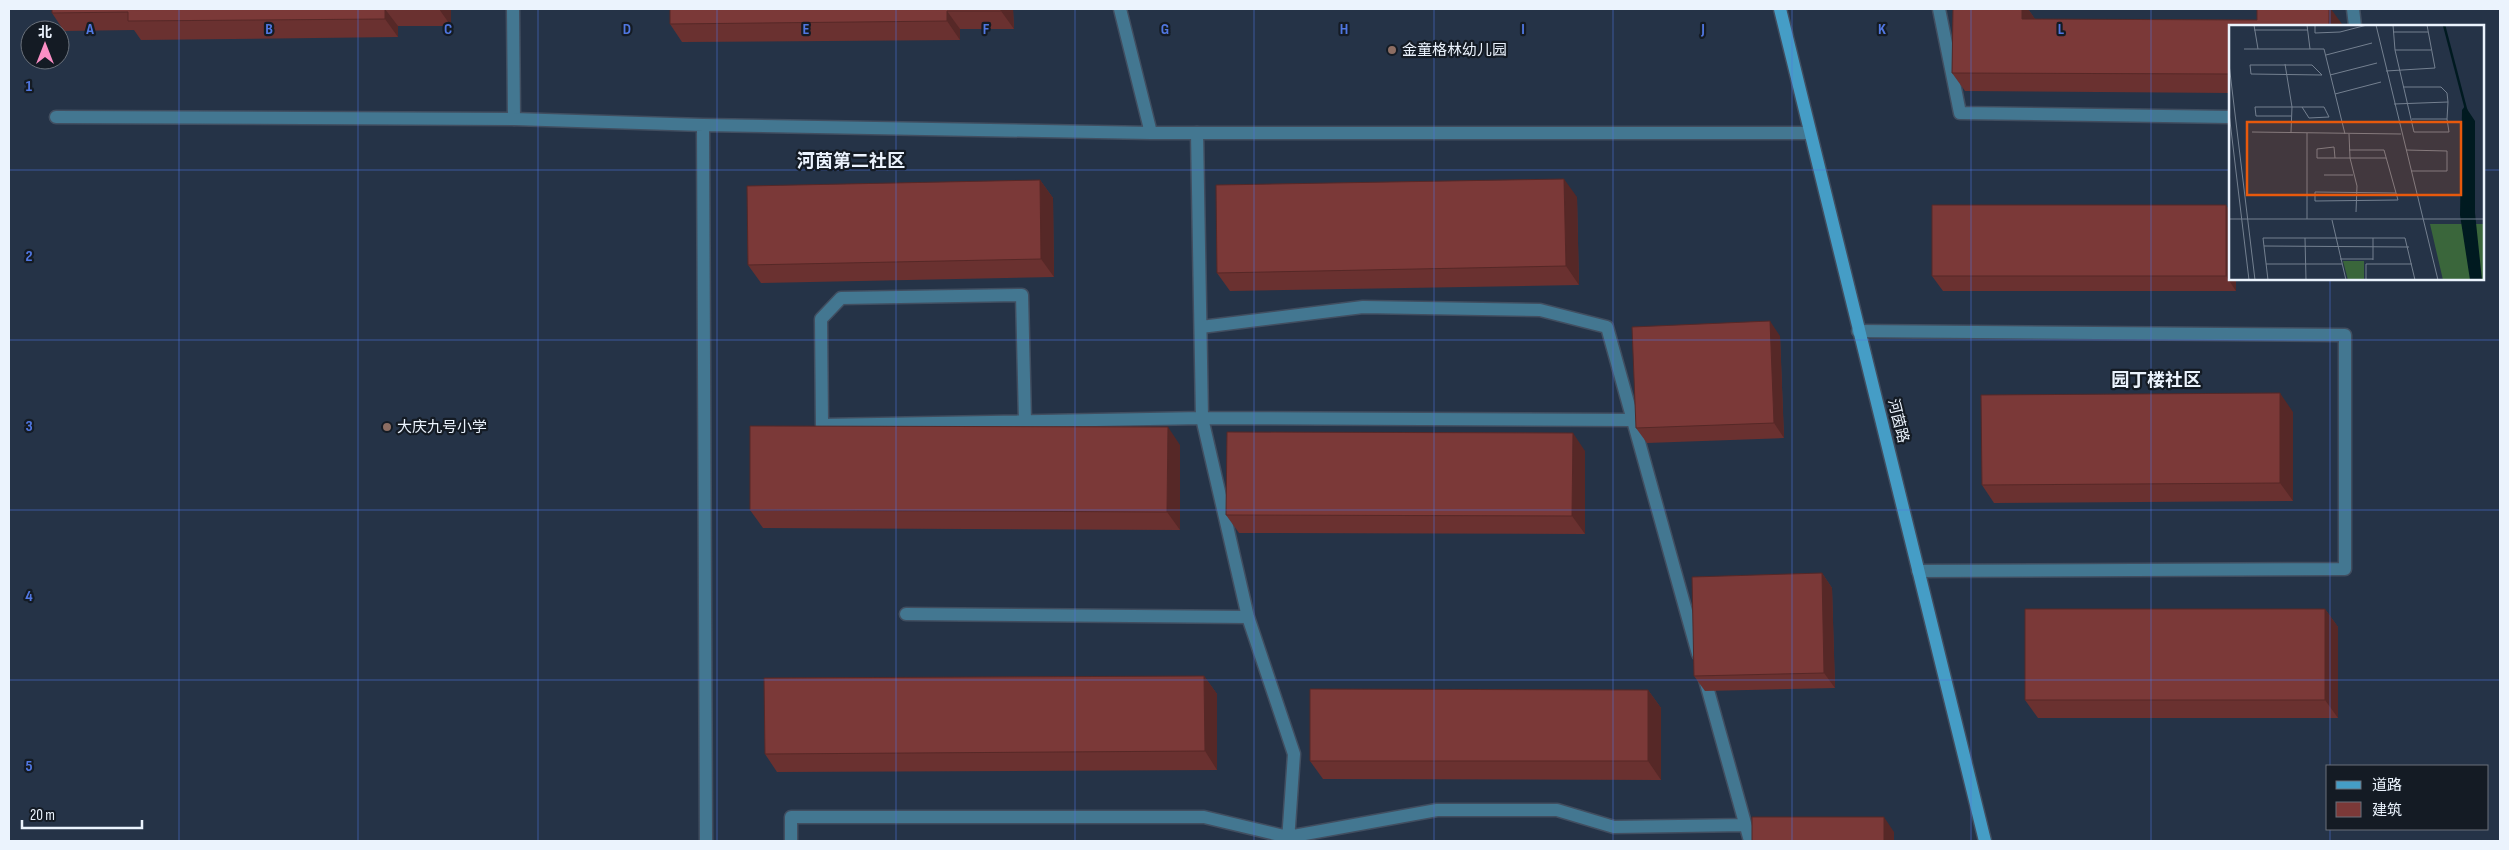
<svg xmlns="http://www.w3.org/2000/svg" width="2509" height="850" font-family="'Sofia Sans Condensed','Noto Sans SC',sans-serif">
<rect width="100%" height="100%" fill="#253347"/>
<g fill="none" stroke-linecap="round" stroke-linejoin="round">
<defs>
<path id="lane" d="M513 9 514 119
M1939 9 1960 113 2230 117
M2353 9 2355 26
M1197 133 1202 418 1248 617 1294 754 1288 841
M1201 327 1363 307 1540 310 1607 327 1698 654
M1858 331 2345 335V569L1918 571
M1025 422 1022 295 841 298 821 319 822 425 1202 418 1633 420
M906 614 1248 617
M1704 676 1750 841
M791 841V817H1204L1288 837 1437 810H1557L1614 827 1745 825"/>
<path id="street" d="M1120 9 1151 133
M56 117 514 119 703 125 1151 133H1809
M703 125 706 841"/>
<path id="secondary" d="M1780 9 1985 841"/>
</defs>
<use href="#lane" stroke="#414e60" stroke-width="15"/>
<use href="#street" stroke="#414e60" stroke-width="15"/>
<use href="#secondary" stroke="#414e60" stroke-width="15"/>
<use href="#lane" stroke="#437791" stroke-width="12"/>
<use href="#street" stroke="#437791" stroke-width="12"/>
<use href="#secondary" stroke="#459dc6" stroke-width="12"/>
</g>
<path fill="#6a3130" d="M52 9H451V26H398V37L141 40 134 30 64 31 52 13Z
M670 9H1013L1014 29H960V40L682 42 670 24Z
M1953 9H2028L2035 19 2342 24V26H2230V93L1965 91 1952 73Z
M1040 180 1053 198 1054 277 761 283 748 265Z
M1577 197 1579 285 1230 291 1217 273Z
M2226 205 2230 212V279H2236V291H1943L1932 276Z
M1780 336 1784 438 1647 443 1636 428Z
M2293 412V501L1994 503 1982 485Z
M1180 445V530L763 528 750 510Z
M1585 451V534L1239 533 1226 515Z
M1822 573 1832 588 1835 688 1705 691 1694 676Z
M2325 609 2338 627V718H2038L2025 700Z
M1204 676 1217 694V770L777 772 765 754Z
M1648 690 1661 708V780L1323 779 1310 761Z"/>
<path fill="#562827" d="M385 9 398 26V37L385 19Z
M439 9H451V26Z
M1001 9H1013L1014 29 1001 11Z
M2022 9H2028L2035 19H2022Z
M2329 9H2331L2342 24V26H2329Z
M947 11 960 29V40L947 21Z
M1564 179 1577 197 1579 285 1566 266Z
M1040 180 1053 198 1054 277 1041 259Z
M2226 205 2230 212V279H2236V291L2226 276Z
M1770 321 1780 336 1784 438 1774 423Z
M2280 393 2293 412V501L2280 483Z
M1168 427 1180 445V530L1167 512Z
M1573 433 1585 451V534L1572 516Z
M1822 573 1832 588 1835 688 1824 673Z
M2325 609 2338 627V718L2325 700Z
M1204 676 1217 694V770L1205 751Z
M1648 690 1661 708V780L1648 761Z
M1884 817 1894 832V841H1884Z"/>
<path fill="#7b3938" stroke="#562827" d="M52 9H385V19L128 21V12L52 13Z
M670 9H1001V11H947V21L670 24Z
M1953 9H2022V19L2257 20V9H2329V26H2230V74L1952 73Z
M1564 179 1566 266 1217 273 1216 185Z
M1040 180 1041 259 748 265 747 186Z
M1932 205H2226V276H1932Z
M1770 321 1774 423 1636 428 1632 327Z
M2280 393V483L1982 485 1981 395Z
M750 426 1168 427 1167 512 750 510Z
M1227 432 1573 433 1572 516 1226 515Z
M1822 573 1824 673 1694 676 1692 577Z
M2025 609H2325V700H2025Z
M1204 676 1205 751 765 754 764 678Z
M1310 689 1648 690V761H1310Z
M1752 817H1884V841H1752Z"/>
<path fill="none" stroke="#5077e1" stroke-width="1" stroke-opacity="0.55" d="M179 9V841M358 9V841M538 9V841M717 9V841M896 9V841M1075 9V841M1254 9V841M1434 9V841M1613 9V841M1792 9V841M1971 9V841M2151 9V841M2330 9V26M9 170H2230M2483 170H2500M2330 279V766M9 340H2500M9 510H2500M9 680H2500M2330 829V841"/>
<g fill="#8d6e63" stroke="#141b24" stroke-width="2">
<circle cx="1392" cy="50" r="5"/>
<circle cx="387" cy="427" r="5"/>
</g>
<g text-anchor="middle" dominant-baseline="central" stroke-width="4.5" stroke-linejoin="round" paint-order="stroke">
<g font-size="15" fill="#ebf3fd" stroke="#141b24" text-anchor="start">
<text x="1402" y="50">金童格林幼儿园</text>
<text x="397" y="427">大庆九号小学</text>
</g>
<g font-size="15" fill="#ebf3fd" stroke="#141b24">
<text transform="translate(1898 421) rotate(76)">河茵路</text>
</g>
<g font-size="18" font-weight="bold" fill="#ebf3fd" stroke="#141b24">
<text x="851" y="161">河茵第二社区</text>
<text x="2156" y="380">园丁楼社区</text>
</g>
</g>
<g transform="translate(2229 25)">
<rect width="255" height="255" fill="#253347"/>
<path d="M201 199H255V255H214ZM114 236H135V255H119Z" fill="#3a663b"/>
<path d="M236 81 246 96V188L253 255H241L231 190 233 85Z" fill="#001a20"/>
<path fill="none" stroke="#001a20" stroke-width="2.5" d="M215 0 238 88"/>
<path fill="none" stroke="#748090" stroke-width="1" d="M25 0 29 24M78 0 81 24M86 0V8L111 7 138 0M147 0 209 255M164 0 166 25 185 107H220L218 94M25 5H79M164 7H199M15 24H95L116 109M166 25H202M97 30 143 18M0 39 26 255M56 39 63 82 62 107M21 40H83L93 50 22 49ZM157 46 206 43 198 0M101 50 148 38M174 62H212L218 68 219 77M106 69 152 57M165 79 219 77 218 94H183M0 88 20 255M62 91H27L26 82H95L100 92 80 93 73 82M23 107 172 109M78 108V194M120 109 121 133 128 161 127 187M120 125H155L169 175 86 176V167L167 168M177 125 218 126V146H182M106 133 105 122 88 124V133H157M95 150H124M0 194H255M103 195 117 255M76 213 77 255M35 221 180 222M111 234H144M144 235V213M37 239H113M137 239H183M39 255 34 213H176L186 255M137 255V239"/>
<path fill="#e8590c" fill-opacity="0.15" stroke="#e8590c" stroke-width="2.5" d="M18 97H232V170H18Z"/>
<rect width="255" height="255" fill="none" stroke="#ebf3fd" stroke-width="2.5"/>
</g>
<g font-size="16" text-anchor="middle" font-weight="bold" fill="#5077e1" stroke="#141b24" stroke-width="4.5" stroke-linejoin="round" paint-order="stroke">
<text x="90" y="34">A</text>
<text x="269" y="34">B</text>
<text x="448" y="34">C</text>
<text x="627" y="34">D</text>
<text x="806" y="34">E</text>
<text x="986" y="34">F</text>
<text x="1165" y="34">G</text>
<text x="1344" y="34">H</text>
<text x="1523" y="34">I</text>
<text x="1703" y="34">J</text>
<text x="1882" y="34">K</text>
<text x="2061" y="34">L</text>
<text x="29" y="91">1</text>
<text x="29" y="261">2</text>
<text x="29" y="431">3</text>
<text x="29" y="601">4</text>
<text x="29" y="771">5</text>
</g>
<rect width="2509" height="850" fill="none" stroke="#ebf3fd" stroke-width="20"/>
<rect x="2326" y="765" width="162" height="65" fill="#141b24" stroke="#6a717b"/>
<rect x="2336" y="781" width="25" height="8" fill="#459dc6" stroke="#6a717b"/>
<text x="2372" y="790" font-size="15" fill="#ebf3fd">道路</text>
<rect x="2336" y="802" width="25" height="15" fill="#7b3938" stroke="#6a717b"/>
<text x="2372" y="815" font-size="15" fill="#ebf3fd">建筑</text>
<g transform="translate(45 45)"><circle r="24" fill="#141b24" stroke="#6a717b"/>
<path d="M0-4L9 19L0 12L-9 19Z" fill="#fb8fc5"/>
<text y="-8" font-size="14" font-weight="bold" text-anchor="middle" fill="#ebf3fd">北</text>
</g>
<path d="M22 820v8h120v-8" fill="none" stroke="#ebf3fd" stroke-width="2.5"/>
<text x="30" y="820" font-size="15" fill="#ebf3fd" stroke="#141b24" stroke-width="4" paint-order="stroke">20 m</text>
</svg>
